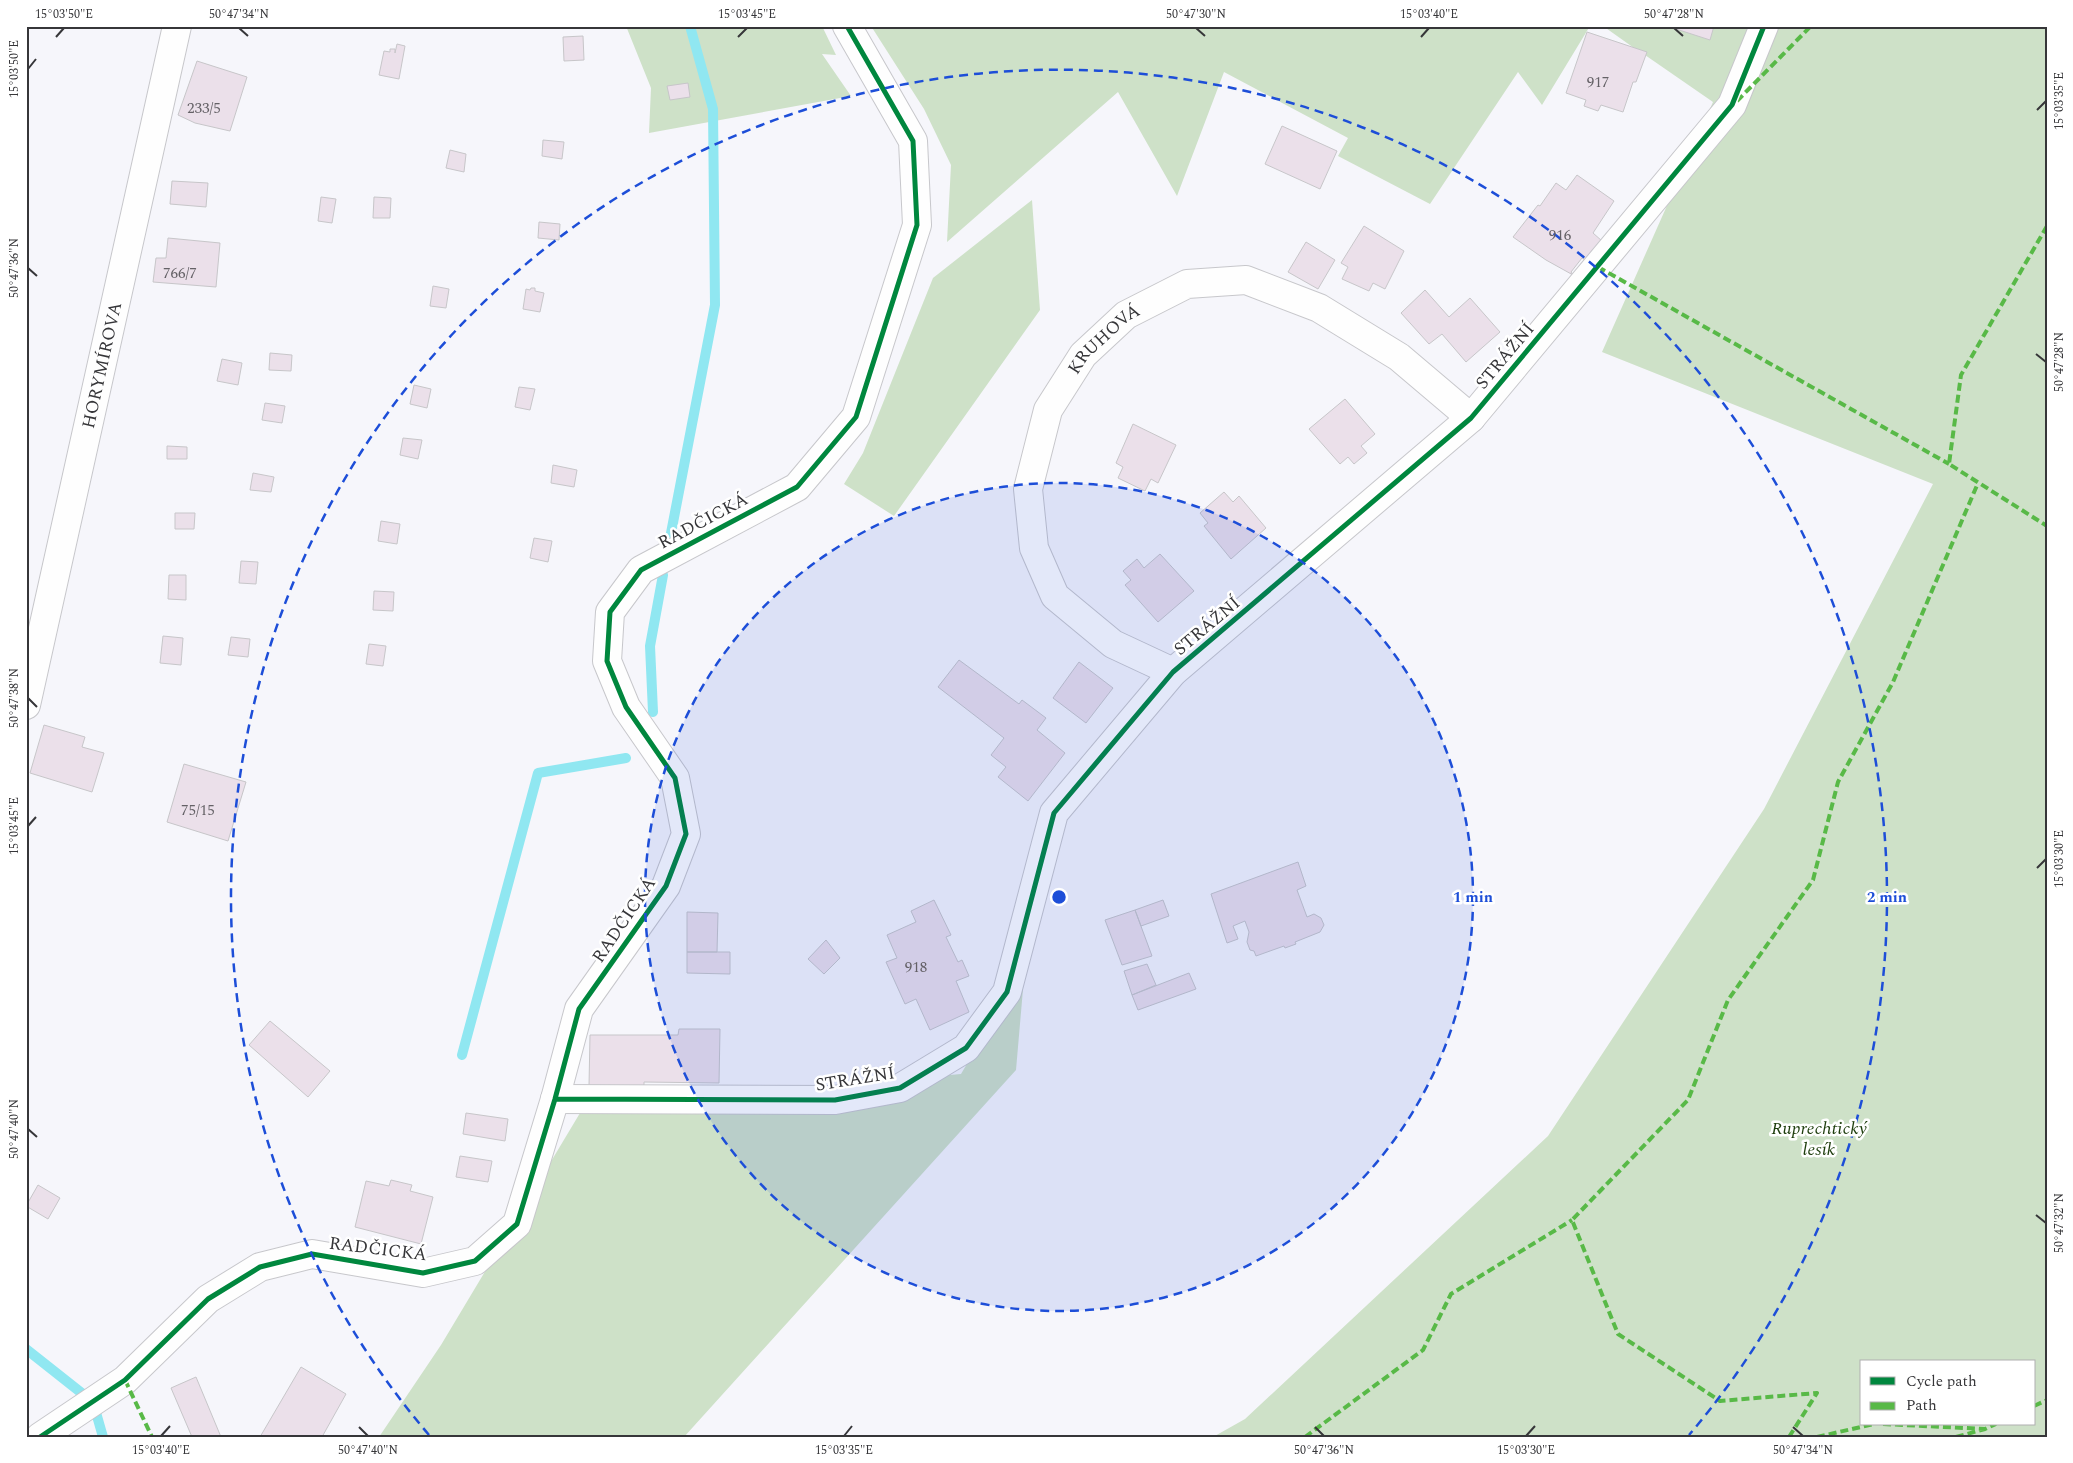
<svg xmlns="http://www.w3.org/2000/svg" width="2073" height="1463" font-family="Spectral,serif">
<rect width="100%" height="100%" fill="#f6f6fb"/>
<path fill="#cee1c8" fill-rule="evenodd" d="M626 26H822L836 55 822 54 851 96 649 133 651 88Z
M871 26H1590L1542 105 1518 72 1430 204 1338 156 1348 138 1224 72 1177 196 1118 92 947 242 951 165 924 109Z
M1603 26H2047V1437H1213L1245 1419 1548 1136 1764 809 1933 484 1602 352 1713 102 1645 55 1646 52 1634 48ZM1862 1362H2034V1424H1862Z
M1032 200 1040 310 894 516 844 484 863 453 933 278Z
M1025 966 1016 1070 684 1437H379L441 1345 583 1108 961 1074Z"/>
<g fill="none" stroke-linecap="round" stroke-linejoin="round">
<path stroke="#90e7f1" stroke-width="10" d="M671 533 715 305 713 109 690 26
M653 712 650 646 663 575
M462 1055 538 773 626 758
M26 1349 93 1402 103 1437"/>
</g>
<path fill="#ebe0ea" stroke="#c7c6c9" d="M1677 26H1714L1710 40 1676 29Z
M1587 32 1647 52 1636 82H1633L1623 112 1601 105 1598 111 1584 106 1586 100 1566 93Z
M583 36 584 60 564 61 563 37Z
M397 44 405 46 399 79 379 75 384 51 390 52V49H395V53Z
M197 61 247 77 230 131 195 123 178 115Z
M688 83 690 97 670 100 667 86Z
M1282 126 1337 151 1320 189 1265 164Z
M543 140 564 142 562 159 542 156Z
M450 150 466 154 464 172 446 168Z
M1577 175 1614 201 1593 233 1602 241 1587 261 1582 258 1571 272 1573 275 1546 260 1513 237 1538 205 1540 206 1556 183 1566 190Z
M172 181 208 183 206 207 170 204Z
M321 197 336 199 332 223 318 221Z
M374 197 391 198 390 218H373Z
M539 222 560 224 559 240 538 238Z
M1364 226 1404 251 1385 289 1373 283 1369 291 1342 279 1348 267 1341 263Z
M168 238 220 243 216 287 153 282 156 258H166Z
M1306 242 1335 260 1318 289 1288 272Z
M433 286 449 289 446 308 430 306Z
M531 288H535V291L544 293 540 312 523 309 526 289 530 290Z
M1425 290 1449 317 1470 298 1500 332 1466 362 1442 334 1429 344 1401 313Z
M270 353 292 355 291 371 269 370Z
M222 359 242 363 238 385 217 381Z
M414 385 431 389 427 408 410 404Z
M519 387 535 389 530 410 515 407Z
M1345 399 1375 434 1361 446 1367 453 1354 464 1348 457 1340 464 1309 429Z
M265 403 285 406 282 423 262 420Z
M1133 424 1176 445 1158 483 1151 479 1145 491 1118 478 1123 467 1116 463Z
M403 438 422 440 418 459 400 455Z
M167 446 187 447V459H167Z
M553 465 577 470 574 487 551 483Z
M253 473 274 477 271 492 250 490Z
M1224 492 1233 502 1239 496 1266 528 1231 559 1204 526 1208 523 1200 513Z
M175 513H195L194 529H175Z
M381 521 400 524 397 544 378 541Z
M534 538 552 541 548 562 530 558Z
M1160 554 1194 591 1158 622 1125 585 1131 580 1123 571 1137 559 1144 568Z
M241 561 258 562 256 584 239 583Z
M169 575H186V600L168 599Z
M374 591 394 592 393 611 373 610Z
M163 636 183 638 181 665 160 663Z
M231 637 250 639 248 657 228 655Z
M369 644 386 646 383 666 366 664Z
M959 660 1019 704 1022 700 1046 718 1037 730 1065 753 1028 801 998 777 1006 767 991 755 1004 738 938 687Z
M1079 662 1113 688 1086 723 1053 698Z
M44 725 85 737 82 747 104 753 92 792 30 773Z
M184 764 246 782 228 841 167 822Z
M1298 862 1306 886 1297 890 1307 917 1314 914 1321 918 1324 925 1320 932 1295 942 1296 944 1285 948 1284 946 1256 956 1254 951 1250 950 1247 942 1249 932 1245 921 1233 926 1238 939 1227 943 1211 894Z
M934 900 951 935 946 937 958 962 962 960 969 976 956 981 969 1012 930 1030 916 999 905 1004 886 962 897 958 887 935 916 922 911 911Z
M1163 900 1169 916 1141 926 1135 910Z
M1135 910 1152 956 1122 965 1105 920Z
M687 912 718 913 717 952H687Z
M826 940 840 958 824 974 808 959Z
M687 952H730V974L687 973Z
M1147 964 1156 985 1132 995 1124 971Z
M1189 973 1196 989 1138 1010 1132 995Z
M270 1021 330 1071 308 1097 249 1045Z
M679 1029H720L719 1083 644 1082V1087L589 1086 590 1035H678Z
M466 1113 508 1119 505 1141 463 1134Z
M460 1156 492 1161 488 1182 456 1177Z
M391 1180 412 1185 410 1191 433 1197 421 1244 355 1227 366 1181 389 1186Z
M38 1185 60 1198 48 1219 26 1206Z
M301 1367 346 1394 322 1437H260Z
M196 1377 221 1437H192L171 1388Z"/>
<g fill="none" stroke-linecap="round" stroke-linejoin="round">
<defs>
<g id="minor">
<path id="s1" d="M1173 672 1113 644 1055 596 1034 548 1028 489 1048 410 1083 355 1126 315 1187 284 1246 280 1319 308 1399 357 1471 418"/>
<path id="s2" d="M26 705 177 26"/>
<path d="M555 1099 835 1100 900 1088 966 1048 1007 992 1054 813 1173 672 1471 418 1732 105 1764 26"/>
<path d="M40 1437 125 1380 208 1299 260 1267 312 1254 423 1273 475 1261 517 1224 555 1099 579 1009 666 886 686 834 675 778 626 707 607 661 610 612 641 570 797 487 856 417 917 225 913 141 847 26"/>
</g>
</defs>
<use href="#minor" stroke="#c7c7cb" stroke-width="30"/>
<use href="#minor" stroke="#fefefe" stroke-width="28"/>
<path stroke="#58b947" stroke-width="4" stroke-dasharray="8 4" stroke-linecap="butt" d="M1737 101 1811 26
M2047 226 1961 375 1949 464 2047 526
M1598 267 1949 464
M125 1380 152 1437
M2034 1406 2047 1400
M1883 1424 1985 1429
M1305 1437 1423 1350 1451 1294 1572 1220
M1789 1437 1817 1393 1720 1401 1618 1334 1572 1220 1688 1100 1728 1000 1813 880 1838 782 1893 682 1978 483
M1817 1437 1874 1424
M1956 1437 1985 1429 1996 1424"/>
<defs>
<path id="cycleway" d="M555 1099 835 1100 900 1088 966 1048 1007 992 1054 813 1173 672 1471 418 1732 105 1764 26
M40 1437 125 1380 208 1299 260 1267 312 1254 423 1273 475 1261 517 1224 555 1099 579 1009 666 886 686 834 675 778 626 707 607 661 610 612 641 570 797 487 856 417 917 225 913 141 847 26"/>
</defs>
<use href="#cycleway" stroke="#fff" stroke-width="8"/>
<use href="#cycleway" stroke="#00873e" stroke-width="5"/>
</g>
<path fill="none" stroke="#363639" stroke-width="2" d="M239 28 248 36M1196 28 1205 36M1674 28 1683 36M56 37 64 28M738 37 747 28M1421 37 1429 28M28 69 36 59M2037 110 2046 101M28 268 37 276M2036 354 2046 362M28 698 37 707M28 826 36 817M2037 868 2046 859M28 1129 37 1137M2036 1215 2046 1223M359 1427 368 1436M1315 1427 1324 1436M1793 1427 1803 1436M161 1436 170 1426M844 1436 852 1426M1526 1436 1535 1426"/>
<circle cx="1059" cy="897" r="414" fill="#1d4ed8" fill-opacity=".12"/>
<g fill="none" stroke="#1d4ed8" stroke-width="2.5" stroke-dasharray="9 6">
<circle cx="1059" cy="897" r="414"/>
<path d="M429 1435A828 828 0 1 1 1689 1435"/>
</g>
<g text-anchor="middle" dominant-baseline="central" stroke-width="5" stroke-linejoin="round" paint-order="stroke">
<g font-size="15" fill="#646166">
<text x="1598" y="82">917</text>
<text x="204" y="108">233/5</text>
<text x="1560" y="235">916</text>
<text x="180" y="273">766/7</text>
<text x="198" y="810">75/15</text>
<text x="916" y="967">918</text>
</g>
<g font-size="18" fill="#363639" stroke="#fff">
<text stroke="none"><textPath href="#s1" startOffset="426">KRUHOVÁ</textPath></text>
<text transform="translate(1505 356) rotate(-50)">STRÁŽNÍ</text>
<text stroke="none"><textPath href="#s2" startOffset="348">HORYMÍROVA</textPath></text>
<text transform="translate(703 521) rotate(-28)">RADČICKÁ</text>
<text transform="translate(1207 626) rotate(-40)">STRÁŽNÍ</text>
<text transform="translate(624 920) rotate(-56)">RADČICKÁ</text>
<text transform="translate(855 1079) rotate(-9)">STRÁŽNÍ</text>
<text transform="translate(378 1249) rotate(7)">RADČICKÁ</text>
</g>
<g font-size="18" font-style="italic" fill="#1d3d0c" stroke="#fff">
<text x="1819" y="1128">Ruprechtický<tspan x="1819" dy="21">lesík</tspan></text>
</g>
</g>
<circle cx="1059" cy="897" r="8" fill="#1d4ed8" stroke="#fff" stroke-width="2.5"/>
<g font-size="15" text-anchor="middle" font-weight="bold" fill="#1d4ed8" stroke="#fff" stroke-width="5" stroke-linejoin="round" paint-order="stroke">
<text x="1473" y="902">1 min</text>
<text x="1887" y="902">2 min</text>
</g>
<rect width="2073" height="1463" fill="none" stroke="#ffffff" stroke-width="55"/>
<rect x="1860" y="1360" width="175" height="65" fill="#ffffff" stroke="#afafb0"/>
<rect x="1870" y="1377" width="25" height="8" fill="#00873e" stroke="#afafb0"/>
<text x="1906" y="1386" font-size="15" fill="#363639">Cycle path</text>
<rect x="1870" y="1402" width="25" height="8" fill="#58b947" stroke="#afafb0"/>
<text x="1906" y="1410" font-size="15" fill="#363639">Path</text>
<rect x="28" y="28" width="2018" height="1408" fill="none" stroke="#363639" stroke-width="2"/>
<g font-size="12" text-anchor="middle" fill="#363639">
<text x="64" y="18">15°03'50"E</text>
<text x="239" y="18">50°47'34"N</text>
<text x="747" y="18">15°03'45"E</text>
<text x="1196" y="18">50°47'30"N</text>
<text x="1429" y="18">15°03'40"E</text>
<text x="1674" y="18">50°47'28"N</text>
<text transform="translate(14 69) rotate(-90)" y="4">15°03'50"E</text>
<text transform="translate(2059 101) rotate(-90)" y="4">15°03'35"E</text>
<text transform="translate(14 268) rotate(-90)" y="4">50°47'36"N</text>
<text transform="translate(2059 362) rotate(-90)" y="4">50°47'28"N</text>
<text transform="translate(14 698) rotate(-90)" y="4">50°47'38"N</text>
<text transform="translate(14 826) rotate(-90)" y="4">15°03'45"E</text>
<text transform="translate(2059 859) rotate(-90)" y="4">15°03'30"E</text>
<text transform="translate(14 1129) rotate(-90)" y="4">50°47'40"N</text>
<text transform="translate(2059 1223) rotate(-90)" y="4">50°47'32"N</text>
<text x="161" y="1454">15°03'40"E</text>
<text x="368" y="1454">50°47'40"N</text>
<text x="844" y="1454">15°03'35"E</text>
<text x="1324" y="1454">50°47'36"N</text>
<text x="1526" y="1454">15°03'30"E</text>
<text x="1803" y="1454">50°47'34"N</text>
</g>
</svg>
